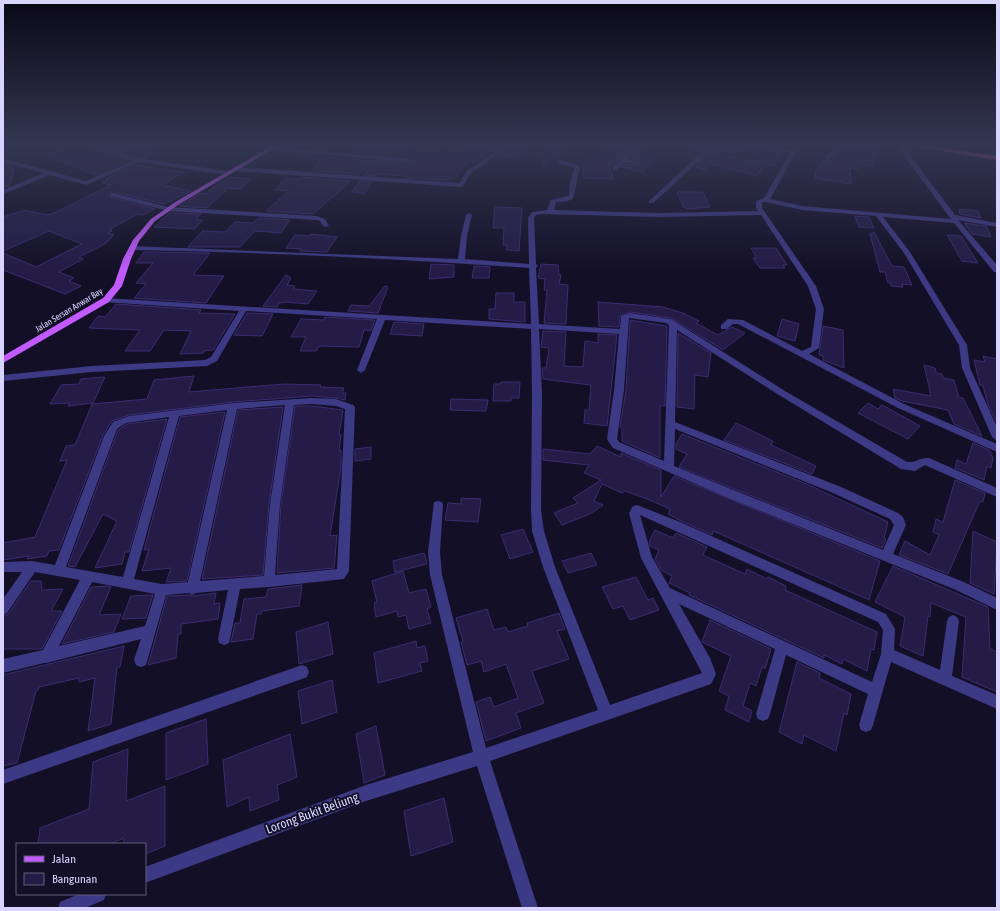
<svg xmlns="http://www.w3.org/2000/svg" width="1000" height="911" font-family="'Asap Condensed',sans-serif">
<rect width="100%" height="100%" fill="#130f26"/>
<path fill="#241b47" stroke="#3b2d73" d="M103 146H126L117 151 100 147Z
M136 146H160L145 158 127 153Z
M359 146 458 152 471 146 493 152 488 151 472 162 468 161 455 179 450 178 449 180 404 178 405 176 378 174 377 176 364 175 367 170 365 168 358 174 311 171 323 157 407 163 411 160 407 156 353 152Z
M511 146H532L514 158 501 154Z
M545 146H571L543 165Z
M603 146H632L613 166 608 164 614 179 583 178V165Z
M641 146H654L643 157 653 159 643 172 622 167 625 164 641 166V162L630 158Z
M845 146H861L878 149 871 167 861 165 858 169 850 168 851 184 815 178 816 171 823 160H830Z
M62 149 82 156 93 150 129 160 96 175 46 155Z
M766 151 780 153 773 166 765 165 757 176 710 164 706 170 695 167 709 154H719L758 162Z
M3 164 10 165 14 170 10 185 3 188Z
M135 165 184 172 162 185 191 191 164 204 113 192 110 193 111 197 155 209 143 215 137 214 109 230 112 231 108 233 114 235 105 244 79 257 83 259 59 272 74 278 69 281 81 286 65 294 3 270V253L36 267 82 244 49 231 3 251V217L25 210 46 215 52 214 111 185 101 183 107 180 105 179Z
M228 177 251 179 241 189 228 188 207 208 179 206 201 193 205 194Z
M300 177 351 181 313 214 266 211 289 191 275 190 286 178 298 179Z
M360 181 372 182 364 194 352 192Z
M677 192H703L710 207 689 209 683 207Z
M495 207 522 208 519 251 506 250 507 245H503L504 228H493Z
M959 209 978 211 981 218 960 214Z
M170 213 201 214 196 219 203 220 194 229 154 227Z
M855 216 869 217 874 228 859 227Z
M259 218 290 220 281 233 255 231 240 247H188L202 231 225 232 235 222 253 223Z
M964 223 986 226 991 237 972 234Z
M874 232 892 266 904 267 912 285 902 284 903 287 891 286V283H888L885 272H880L870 234Z
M311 234 337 237 327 252 300 251 301 249 286 248 295 235 310 236Z
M947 235 961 236 978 263 962 261Z
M751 248H776L787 265H783L785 268H760L753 258H757Z
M144 252 210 253 193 275 224 276 206 303 134 298 146 284 136 283 153 263H136Z
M431 264 454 265V277L429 279Z
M541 264 558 265 559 275H561L559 284 568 285 566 324 544 323 547 290H544L545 279 538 278Z
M474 266 490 267 489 278H472Z
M286 275 291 278 287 285 295 286 293 289 317 291 308 304 285 302 279 303 277 307 263 306Z
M385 286 388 287 378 313 348 311 351 305 369 306Z
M496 293H514V302H525V322L489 319V309H495Z
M598 302 663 307 683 313 699 321 696 323 718 335 732 327 745 333 723 350 671 318 630 312 620 316 619 327 599 326Z
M116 304 201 310 199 313 235 314 213 350 204 351 203 353 180 354 191 331 164 330 150 351H125L140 330 89 328 98 316 105 317Z
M247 313 273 314 262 336 234 335Z
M325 317 375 320 371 331 364 330 359 347 319 346 316 351H300L306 337H291L301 319 324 320Z
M782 319 799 324 795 341 777 336Z
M630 320 667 326 665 406 660 405V458L622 441V428L620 427 626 390Z
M394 322 424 324 422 336 390 334Z
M823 326 843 330 844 368 823 360V356L819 355Z
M543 331 566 332 564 366 583 367 585 341 598 343V334L617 335 607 426 584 423 585 410H589L591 385 543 379 542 368H546L549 348 541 347Z
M678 333 711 353 708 377 695 375 694 409 677 407Z
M983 356 997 359V423L988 405 983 386 980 385 974 360 985 362Z
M924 365 935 368 936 373 942 374 943 378 954 380 959 398H963L982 436 954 424 948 410 902 401 895 398 893 389 931 396Z
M194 376 189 392 284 384 321 385 320 387 344 388 342 393H346L345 400 336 398 312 396 233 402 129 415 112 421 103 435 59 550 49 551 47 556 27 559 29 556 3 560V543L35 537 67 460 60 461 66 446 75 445 92 404 147 399 154 380Z
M105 377 93 403 68 406 70 403 50 404 61 385 79 384 81 379Z
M501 382H520L519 398H511V401H493L494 384H500Z
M451 399 488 400 486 411 450 410Z
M868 403 878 409 882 405 920 426 908 439 858 413Z
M295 406H312L343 410 339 435H341L339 451 341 450V467L330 536 337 535 334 568 277 573 281 504Z
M283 407 269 504 263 575 202 579 238 410Z
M225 412 187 581 166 582 171 568 142 571 149 549 144 550 180 417Z
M167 419 129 552H125L122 564 95 568 117 521 103 514 75 567 68 566 118 430 127 424Z
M736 423 773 441 771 445 816 466 812 474 724 440Z
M682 434 809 485 888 522 884 538 886 539 882 548 679 467 687 454 676 449V444Z
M973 443 989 450 993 458 991 468 987 466 984 480 955 468 957 460 966 464Z
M597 446 621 457V453L661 470V497L674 476 880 561 869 600 718 533 713 531 712 535 681 521 668 514 670 509 650 500 625 491 622 493 602 484 594 501 603 505 590 514 562 525 554 513 578 503 573 498 601 480 584 473 589 465 543 460V449L590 454Z
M371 447V459L355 461V449Z
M955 480 985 493 983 502 980 501 948 574 899 555 905 541 930 555 939 535 933 532 936 519 943 522Z
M461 498 481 499 478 522 445 520 448 503 461 504Z
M523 529 533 552 510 559 501 535Z
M655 530 673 538 676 533 707 547 703 555 745 574 747 569 767 579 768 577 786 586 785 590 877 632 874 650 871 649 867 671 843 659 842 664 824 655V658L689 595 690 593 669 583 672 576 661 570 655 559 659 550 650 546 649 542Z
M973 531 997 542 994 594 970 583Z
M424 553 427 564 395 572 393 561Z
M591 553 597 565 568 573 562 561Z
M893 566 988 607 990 649 997 652V692L962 677 966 617 931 603 930 617 928 616 923 656 900 646 905 617 875 602Z
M403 571 409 593 426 589 431 607 427 609 431 623 409 629 406 615 398 617 397 611 376 617 374 603 377 602 372 581Z
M636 577 648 600 653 598 659 610 630 620 623 606 613 609 602 587Z
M31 581H41L42 590 63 589 51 611H62L42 649H3V616L8 614Z
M302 585 299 606 262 611 261 614H257L253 639 231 642 235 623H240L244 599 266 597 268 589Z
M107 586 111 587 99 615 121 614 114 632 62 644 91 587Z
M216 593 214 604 220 603 218 619 181 624V634H178L176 658 148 665 167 596 189 595 193 596Z
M153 595 146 618 122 619 131 596Z
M487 609 494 630 506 627 508 632 528 626 527 623 559 613 565 629 557 631 569 659 532 671 544 703 516 713 521 728 486 741 476 702 490 697 494 707 518 698 506 664 484 672 481 661 467 665 461 642 463 641 456 618Z
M710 620 771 649 765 669 762 667 756 686 750 683 743 706 752 711 749 722 725 710 729 696 719 691 731 656 702 642Z
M328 622 333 654 299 664 296 632Z
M416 641 417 648 425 646 428 661 420 663 422 671 378 683 374 653Z
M124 646 120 667H117L111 724 88 731 95 678 79 682V678L39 687 38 690 36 691 17 763 3 766V675Z
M797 662 820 673 819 678 851 694 847 715 844 713 836 751 804 735 802 744 779 732Z
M332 680 337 712 302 724 298 691Z
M206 719 208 764 166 780V733Z
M376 726 385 775 364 783 356 734Z
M290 734 297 777 277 785 279 800 250 811 249 797 227 807 223 760Z
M128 749 126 801 165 786V846L145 854V844H124V838L110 844H38L40 828 89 809 93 762Z
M444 798 453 842 411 856 404 811Z"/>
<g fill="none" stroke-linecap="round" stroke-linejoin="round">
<path fill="#3d3a85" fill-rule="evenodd" d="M83 146H91L117 153 129 146H135L123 154 138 158 227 171 230 173 227 175 139 162 86 185 50 175 3 194V190L44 173 3 162V158L86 181 133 160Z
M476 146 500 148 504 146H510L471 173 463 186 461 187 235 171 232 169 235 167 459 183 467 171 497 151Z
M634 146H640L627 159 640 163V165L625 162 617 170H613V168Z
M679 146H689L706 149 766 146 795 151 796 152 770 199 802 206 951 219 897 146H903L955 215 997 223V227L958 220 997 265V272H994L954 223 883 217 910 252 967 345 970 368 997 427V441L992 437 962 368 959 345 904 253 876 216 802 210 766 202H762V208L816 286 824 309 819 348 809 354 904 404 997 444V452L898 408 738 324H733L727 329H721V325L728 319 743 320 802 351 811 347 816 309 808 286 761 215 660 217 541 214 536 215 534 218 536 264 538 266 536 268 539 324 620 329 621 316 630 313 671 319 785 391 907 462C916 463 920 457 929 458L997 488V497L927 466 925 465 915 471 901 469 779 395 677 330 675 422 841 487 898 513 903 517 906 525 893 554 964 582 997 598V610L956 590 726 497 613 448 607 439 614 390 619 334 539 329 542 394 541 510 544 531 555 567 610 705 702 673 641 558 629 513 633 506 637 505 680 522 886 614 895 629 894 650 940 670 947 621 949 617 953 615 957 617 959 621 952 676 997 695V709L891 662 873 725 871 730 866 732 861 730 859 725 868 694 786 655 770 714 768 719 763 721 758 719 756 714 775 649 679 604 710 658 716 674 711 684 490 761 538 908H522L477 766 366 801 145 883V867L366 785 473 752 430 575 428 552 434 502 438 501 442 502 443 505 440 552 442 575 486 748 598 710 543 567 532 531 531 510 532 394 531 329 385 320 365 370 361 373 357 370 377 319 246 311 217 361 207 366 92 372 3 381V375L92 366 205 360 211 357 239 311 103 302 102 300 106 298 531 324 529 268C397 259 264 252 131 250L128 248 131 246 458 259 461 236 466 215 469 213 472 215 467 236 465 259 529 264 528 218 532 212 547 210 551 200 569 196 570 182 574 168 557 163V159L575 164 580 167C578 172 575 197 572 199 568 202 560 202 556 202L554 210 660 213 758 211 756 208V201L764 198 790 153 764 149 708 153 653 203H649V201L702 152ZM629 318 666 323 669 325 664 461 619 442 617 439 624 390ZM675 429 833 493 890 519 894 525 883 550 674 466ZM640 515 878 622 883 630 881 654 872 682 670 588 652 557Z
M838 146H844L829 159H825V157Z
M270 147 407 158 410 160 407 162 268 150 267 149Z
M113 193 168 207 316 216 325 219 329 226 324 227 320 221 316 220 168 211 111 196V194Z
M312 398 336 399 353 405 355 407 349 571 344 579 269 587 240 589 230 639 229 643 224 645 219 643 218 639 228 590 196 593 192 595 189 593 166 595 146 665 141 667 136 665 134 660 141 639 46 663H44L3 673V659L43 650 80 580 35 572 7 613 3 615V599L22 572H3V562L32 561 55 565 104 436 113 422 129 416 233 403ZM312 404 336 406 345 409 337 569 275 575 280 504 294 405ZM285 405 270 504 264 576 200 581 237 409ZM227 410 188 582 162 584 134 579 179 416ZM169 417 123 577 66 567 117 429 126 423ZM92 582 155 594 145 626 59 646Z
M302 665 307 667 309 672 307 677 302 679 3 784V770Z
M79 894H106L104 900 85 908H58L60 902Z"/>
<path fill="#c25bff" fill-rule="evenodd" d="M272 146H278L181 203 155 221 139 241 131 259 122 286 109 302 3 363V356L103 298 114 285 123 259 133 240 151 219 177 201Z"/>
<path fill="#ff4fa3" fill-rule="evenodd" d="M912 146H927L997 156V160Z"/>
</g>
<linearGradient id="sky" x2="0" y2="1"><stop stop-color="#0a0815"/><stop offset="0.53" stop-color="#333752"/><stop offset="1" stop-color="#333752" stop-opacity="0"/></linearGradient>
<rect width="1000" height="273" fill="url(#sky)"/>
<g text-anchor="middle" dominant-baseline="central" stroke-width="4" stroke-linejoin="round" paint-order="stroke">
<g font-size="9" fill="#d9d4ff" stroke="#130f26">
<text transform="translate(69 310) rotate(-31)">Jalan Sersan Anwar Bay</text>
</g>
<g font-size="13" fill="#d9d4ff" stroke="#130f26">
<text transform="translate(312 813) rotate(-20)">Lorong Bukit Beliung</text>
</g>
</g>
<rect width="1000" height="911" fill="none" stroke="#d9d4ff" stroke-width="8"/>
<rect x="16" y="843" width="130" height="52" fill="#130f26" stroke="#625e7d"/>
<rect x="24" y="856" width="20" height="6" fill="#c25bff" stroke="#625e7d"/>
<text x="52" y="863" font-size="12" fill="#d9d4ff">Jalan</text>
<rect x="24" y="873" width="20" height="12" fill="#241b47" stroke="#625e7d"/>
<text x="52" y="883" font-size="12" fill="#d9d4ff">Bangunan</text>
</svg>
